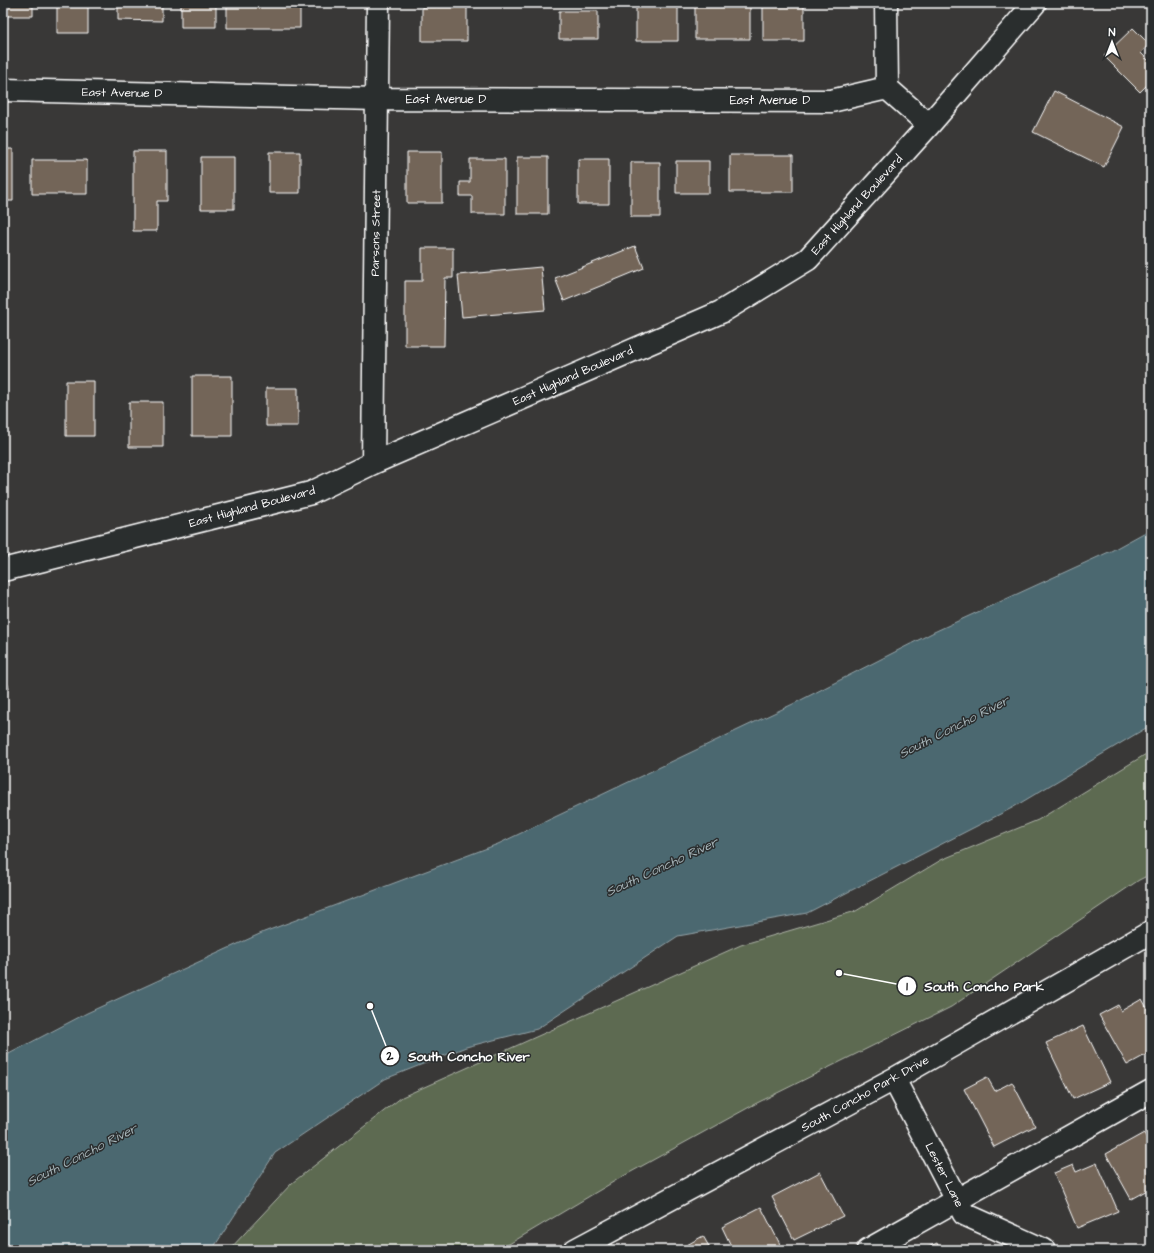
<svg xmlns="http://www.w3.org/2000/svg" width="1154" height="1253" font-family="'Architects Daughter',sans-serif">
<rect width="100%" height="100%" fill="#393837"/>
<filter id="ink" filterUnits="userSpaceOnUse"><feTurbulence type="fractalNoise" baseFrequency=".025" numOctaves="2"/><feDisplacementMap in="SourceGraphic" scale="8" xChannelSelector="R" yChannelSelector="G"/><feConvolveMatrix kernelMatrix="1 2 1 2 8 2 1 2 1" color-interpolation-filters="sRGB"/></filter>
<g filter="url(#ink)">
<path fill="#5d6a51" stroke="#aeb4a8" d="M1151 751V874L1139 880 951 1007 755 1104 620 1178 499 1250H229L292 1183 402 1097 741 945 856 911 941 860 1038 820Z"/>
<path fill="#4c6870" stroke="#94a4a9" d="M1151 529V725L1012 808 807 913 678 936 537 1029 466 1047 385 1079 275 1153 212 1250H3V1057L87 1013 264 932 498 844 795 703 934 632 1111 551Z"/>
<path fill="#736559" stroke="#fff" d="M3 3H33V16H3Z
M57 3H88V33H57Z
M118 3H162V21L118 20Z
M181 3H216V27H181Z
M227 3H300V28H227Z
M695 3H750V39H695Z
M763 3H804V41H763Z
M636 4H678V41H636Z
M422 7H467V41H422Z
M559 11H598V39H559Z
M1133 28 1149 44 1141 53 1151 63V81L1140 92 1104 56Z
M1054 91 1124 127 1104 167 1033 132Z
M3 149H13V201H3Z
M133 151H167V201H157V231H133Z
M269 152H300V193H269Z
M407 152H442V203H407Z
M730 155H793V192H730Z
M201 157H234V209H201Z
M517 157H548V214H517Z
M470 159H505V214H472V196H460V182H470Z
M578 159H609V204H578Z
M32 160H87V194H32Z
M676 161H709V193H676Z
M631 162H660V217H631Z
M635 246 644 268 564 301 555 278Z
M422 248H453V278H445L444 346H405V281H422Z
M541 267 545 310 462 317 458 275Z
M192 376H232V436H192Z
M66 381H94V436H66Z
M266 388H298V426H266Z
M129 402H163V447H129Z
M4 670 9 689 3 690V671Z
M1142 999 1151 1015V1052L1127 1065 1099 1015 1118 1005 1121 1011Z
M1083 1026 1110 1082 1073 1099 1046 1043Z
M987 1077 995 1091 1012 1082 1035 1126 994 1147 964 1089Z
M1144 1133 1151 1146V1188L1131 1199 1106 1154Z
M1097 1163 1118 1211 1077 1228 1054 1173 1073 1165 1076 1172Z
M820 1172 843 1216 794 1240 772 1197Z
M761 1207 783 1250H733L722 1227Z
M703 1236 711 1250H678Z
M937 1243 940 1250H922Z"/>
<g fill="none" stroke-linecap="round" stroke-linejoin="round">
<defs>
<path id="minor" d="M886 3 887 88 929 125
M3 90 378 99 831 101 887 88
M373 463 378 3
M3 570 311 493 373 463 721 312 808 259 929 125 1035 3
M894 1079 964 1214 1044 1250
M575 1250 894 1079 1151 932
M868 1250 1151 1091"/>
</defs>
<use href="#minor" stroke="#fff" stroke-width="25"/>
<use href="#minor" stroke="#2a2d2e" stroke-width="22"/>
</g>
</g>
<g text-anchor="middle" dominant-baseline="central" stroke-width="3" stroke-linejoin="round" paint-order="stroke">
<g font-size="12" fill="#fff" stroke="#2a2d2e">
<text transform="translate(122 93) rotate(1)">East Avenue D</text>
<text x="446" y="99">East Avenue D</text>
<text x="770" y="100">East Avenue D</text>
<text transform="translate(857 205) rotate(-48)">East Highland Boulevard</text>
<text transform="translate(376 233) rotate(-89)">Parsons Street</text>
<text transform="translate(573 376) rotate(-24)">East Highland Boulevard</text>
<text transform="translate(252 507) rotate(-15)">East Highland Boulevard</text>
<text transform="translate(865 1094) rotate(-29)">South Concho Park Drive</text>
<text transform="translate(944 1175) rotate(63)">Lester Lane</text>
</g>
<g font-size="13" font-style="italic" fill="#a6b4b8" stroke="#2a2d2e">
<text transform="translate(954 727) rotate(-27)">South Concho River</text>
<text transform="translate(662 867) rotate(-25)">South Concho River</text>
<text transform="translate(82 1155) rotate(-27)">South Concho River</text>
</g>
</g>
<path fill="none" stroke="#fff" stroke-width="1.5" d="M839 973L907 986M370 1006L390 1056"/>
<g fill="#fff" stroke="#2a2d2e" stroke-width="1.5">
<circle cx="839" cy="973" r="4"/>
<circle cx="370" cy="1006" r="4"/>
<circle cx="907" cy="986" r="10"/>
<circle cx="390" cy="1056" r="10"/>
</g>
<g font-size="12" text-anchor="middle" font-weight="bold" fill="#111">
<text x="907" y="990">1</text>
<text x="390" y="1060">2</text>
</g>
<g font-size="13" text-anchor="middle" font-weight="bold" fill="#fff" stroke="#2a2d2e" stroke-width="3" stroke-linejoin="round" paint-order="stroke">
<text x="984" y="991">South Concho Park</text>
<text x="469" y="1061">South Concho River</text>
</g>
<rect width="1154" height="1253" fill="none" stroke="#2a2d2e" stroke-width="16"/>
<rect x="8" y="8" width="1138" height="1237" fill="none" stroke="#fff" stroke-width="1.5" filter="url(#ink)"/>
<g transform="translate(1112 42)" stroke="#2a2d2e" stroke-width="3" paint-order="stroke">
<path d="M0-3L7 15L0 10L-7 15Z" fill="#ffffff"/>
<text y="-6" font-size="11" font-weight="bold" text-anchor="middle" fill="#ffffff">N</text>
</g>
</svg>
